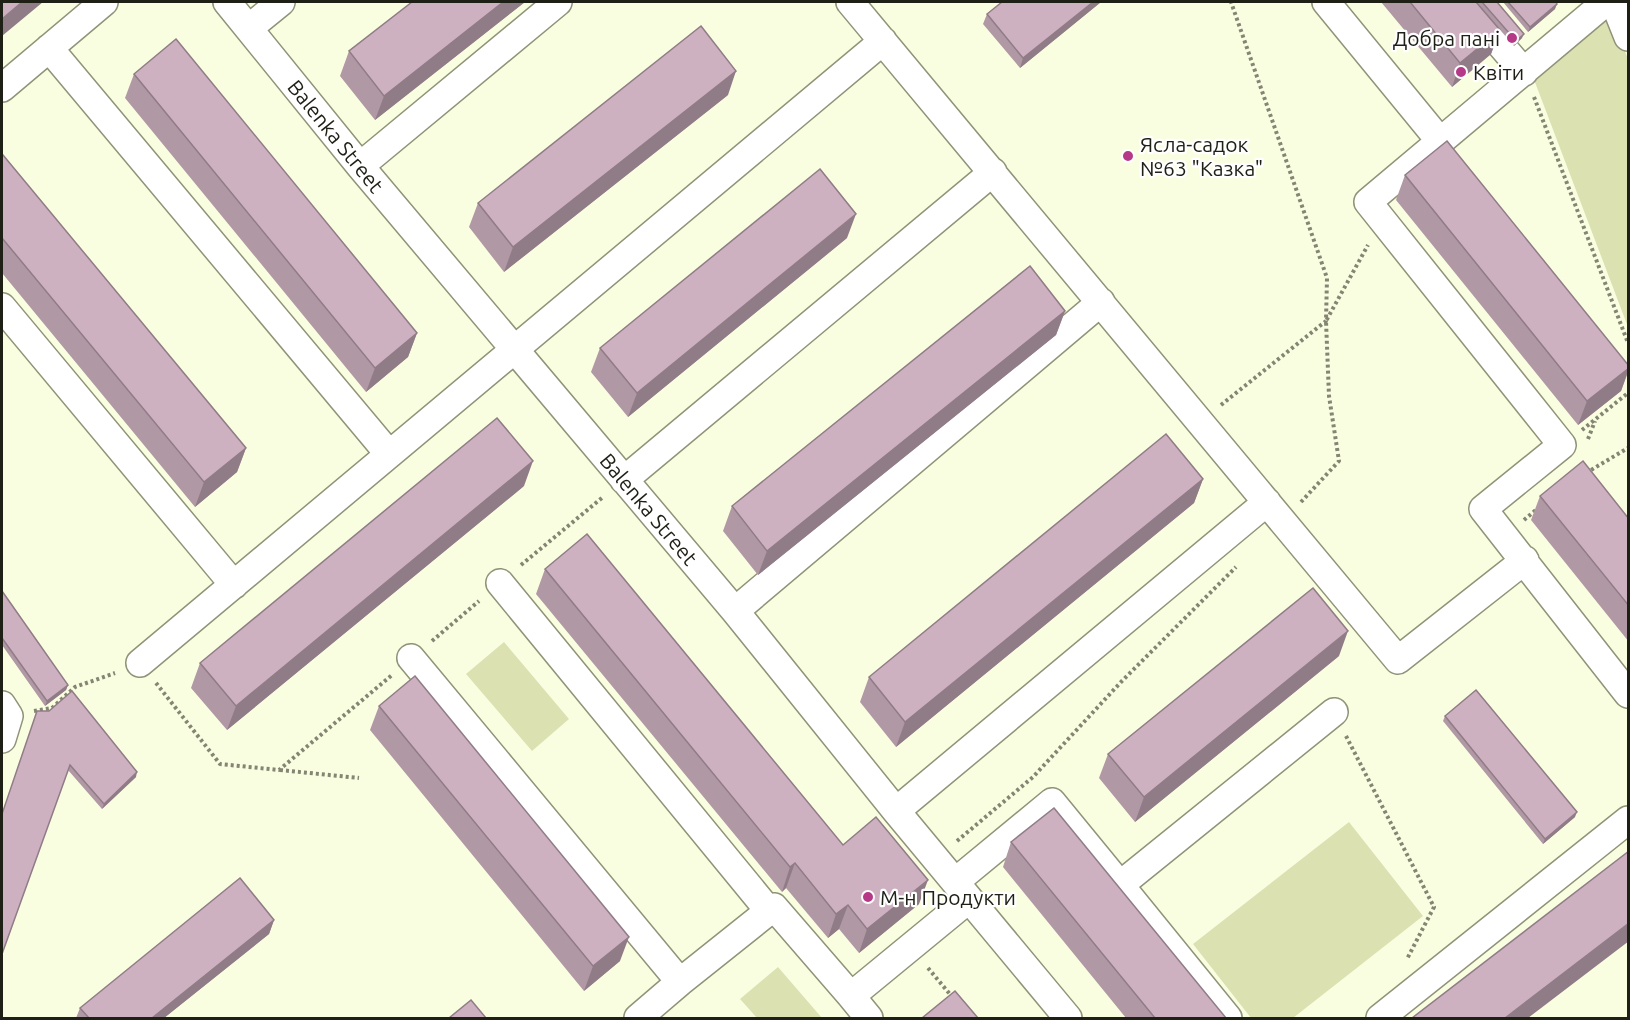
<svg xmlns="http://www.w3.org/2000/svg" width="1630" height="1020" font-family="Ubuntu,sans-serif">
<rect width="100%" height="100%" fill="#fafee1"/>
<path fill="#dce1b2" d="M1609 11 1628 59V327L1533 77Z
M504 642 569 719 532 751 466 674Z
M1349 822 1423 916 1293 1018H1251L1193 944Z
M778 967 822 1018H757L740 999Z"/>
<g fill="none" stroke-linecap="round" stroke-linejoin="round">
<defs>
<path id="minor" d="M227 2 360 166 735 611 896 811 1068 1018
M850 2 1398 660 1525 560
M1326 2 1440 141
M1464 2 1524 72
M1606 2 1368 202 1562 445 1483 509 1628 694
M1614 2 1628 37
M249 28 281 2
M49 48 389 454
M2 88 104 2
M360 166 558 2
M2 307 234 585
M624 480 993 172
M500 583 769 911
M735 611 1101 302
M411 658 680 982
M140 663 883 41
M2 705 9 716 2 739
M896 811 1267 502
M955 882 1052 802 1120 885 1334 712
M1120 885 1228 1018
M851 996 869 1018
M638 1018 680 982 774 907 851 996 969 899
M1380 1018 1628 820"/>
</defs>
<use href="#minor" stroke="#909378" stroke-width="30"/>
<path stroke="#848673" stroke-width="4" stroke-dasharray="3 3" stroke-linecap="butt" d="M1534 97 1628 343
M1221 405 1326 321 1327 278 1231 2
M1582 430 1628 393
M1588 439 1595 421
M1586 473 1628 448
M1301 502 1339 461 1329 396 1326 321 1368 245
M1524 520 1537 509
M521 565 603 497
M432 641 479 601
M156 683 220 764 279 770 392 675
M34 711 52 708 75 687 115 673
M1346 736 1434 907 1407 959
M280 770 359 778
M957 841 1033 777 1121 682 1236 567
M928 968 954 999"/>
<use href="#minor" stroke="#fff" stroke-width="27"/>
</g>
<path fill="#b198a5" d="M525 2 375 120 340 76 349 51Z
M1101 2 1020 68 983 24 987 14Z
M1381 2H1476L1500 30 1491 54 1452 87Z
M1476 2H1497L1522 38 1514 46Z
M1503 2H1556L1555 9 1528 32Z
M134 74 417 333 408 357 366 392 125 98Z
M728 95 504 272 469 227 478 203Z
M2 156 246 448 237 472 195 507 2 273Z
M1405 175 1629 366V370L1621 391 1578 425 1396 200Z
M847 238 628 417 591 372 600 348Z
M1065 311 1056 335 758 575 723 531 732 506Z
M1203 479 1194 503 896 747 860 702 869 677Z
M524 486 227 730 191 688 200 663Z
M1540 496 1629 519V642L1531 520Z
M545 569 843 845 919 904 859 953 839 929 828 938 786 888 782 892 536 594Z
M2 591 68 685 66 690 45 706 2 645Z
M1339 656 1135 822 1099 778 1108 754Z
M379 706 620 961 584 991 370 730Z
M49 711 136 777 102 809 68 770Z
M1445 716 1575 817 1543 844 1443 721Z
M1011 842 1226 1018H1126L1003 867Z
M274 920 269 934 164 1018H76L80 1008Z"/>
<path fill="#907c86" d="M22 2H43L2 36V19Z
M503 2H525L375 120 384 96Z
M1093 2H1101L1020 68 1023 58Z
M1557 4 1555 9 1528 32 1530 27Z
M1500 30 1491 54 1452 87 1460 63Z
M1524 34 1522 38 1514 46 1516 41Z
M736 71 728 95 504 272 513 247Z
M856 214 847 238 628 417 637 393Z
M1065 311 1056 335 758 575 767 551Z
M417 333 408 357 366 392 375 368Z
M1629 368 1621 391 1578 425 1587 401Z
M246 448 237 472 195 507 204 482Z
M533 461 524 486 227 730 236 706Z
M1203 479 1194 503 896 747 905 722Z
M1348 631 1339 656 1135 822 1144 797Z
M68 685 66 690 45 706 47 701Z
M137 772 136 777 102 809 104 804Z
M1577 812 1575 817 1543 844 1545 839Z
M795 863 786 888 782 892 790 867Z
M928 880 919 904 859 953 867 929Z
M848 905 839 929 828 938 836 914Z
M274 920 269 934 164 1018H152Z
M1629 923V941L1528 1018H1505Z
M629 937 620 961 584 991 593 966Z"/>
<path fill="#ceb1c0" stroke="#907c86" stroke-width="1.5" d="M2 2H22L2 19Z
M412 2H503L384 96 349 51Z
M1002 2H1093L1023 58 987 14Z
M1410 2H1476L1500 30 1460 63Z
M1482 2H1497L1524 34 1516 41Z
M1508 2H1556L1557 4 1530 27Z
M701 26 736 71 513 247 478 203Z
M176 39 417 333 375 368 134 74Z
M1447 141 1629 366V368L1587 401 1405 175Z
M3 155 246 448 204 482 2 238V156Z
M820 169 856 214 637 393 600 348Z
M1030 266 1065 311 767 551 732 506Z
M497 418 533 461 236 706 200 663Z
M1166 434 1203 479 905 722 869 677Z
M1583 461 1629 519V606L1540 496Z
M587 534 843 845 876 817 928 880 867 929 848 905 836 914 795 863 790 867 545 569Z
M1313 588 1348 631 1144 797 1108 754Z
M2 591 68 685 47 701 2 638Z
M415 676 629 937 593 966 379 706Z
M1476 690 1577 812 1545 839 1445 716Z
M72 691 137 772 104 804 70 765 2 954V814L37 711H49Z
M1054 808 1226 1018H1155L1011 842Z
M1629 851V923L1505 1018H1412Z
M240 878 274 920 152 1018H89L80 1008Z
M955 991 978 1018H922Z
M471 1000 486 1018H449Z"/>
<g fill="#b63988" stroke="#fff" stroke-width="2">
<circle cx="1512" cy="38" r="6"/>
<circle cx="1461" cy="72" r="6"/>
<circle cx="1128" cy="156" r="6"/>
<circle cx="868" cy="897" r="6"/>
</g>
<g text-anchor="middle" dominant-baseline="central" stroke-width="4.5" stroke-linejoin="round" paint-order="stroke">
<g font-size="21" fill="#1e1f15" stroke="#fff" text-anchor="start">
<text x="1500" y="38" text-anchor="end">Добра пані</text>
<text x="1473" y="72">Квіти</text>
<text x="1140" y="144">Ясла-садок<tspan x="1140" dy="24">№63 "Казка"</tspan></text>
<text x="880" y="897">М-н Продукти</text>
</g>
<g font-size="21" fill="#1e1f15" stroke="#fff">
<text transform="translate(336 136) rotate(51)">Balenka Street</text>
<text transform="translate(649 509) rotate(50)">Balenka Street</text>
</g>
</g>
<rect width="1630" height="1020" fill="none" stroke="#1e1f15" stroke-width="6"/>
</svg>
